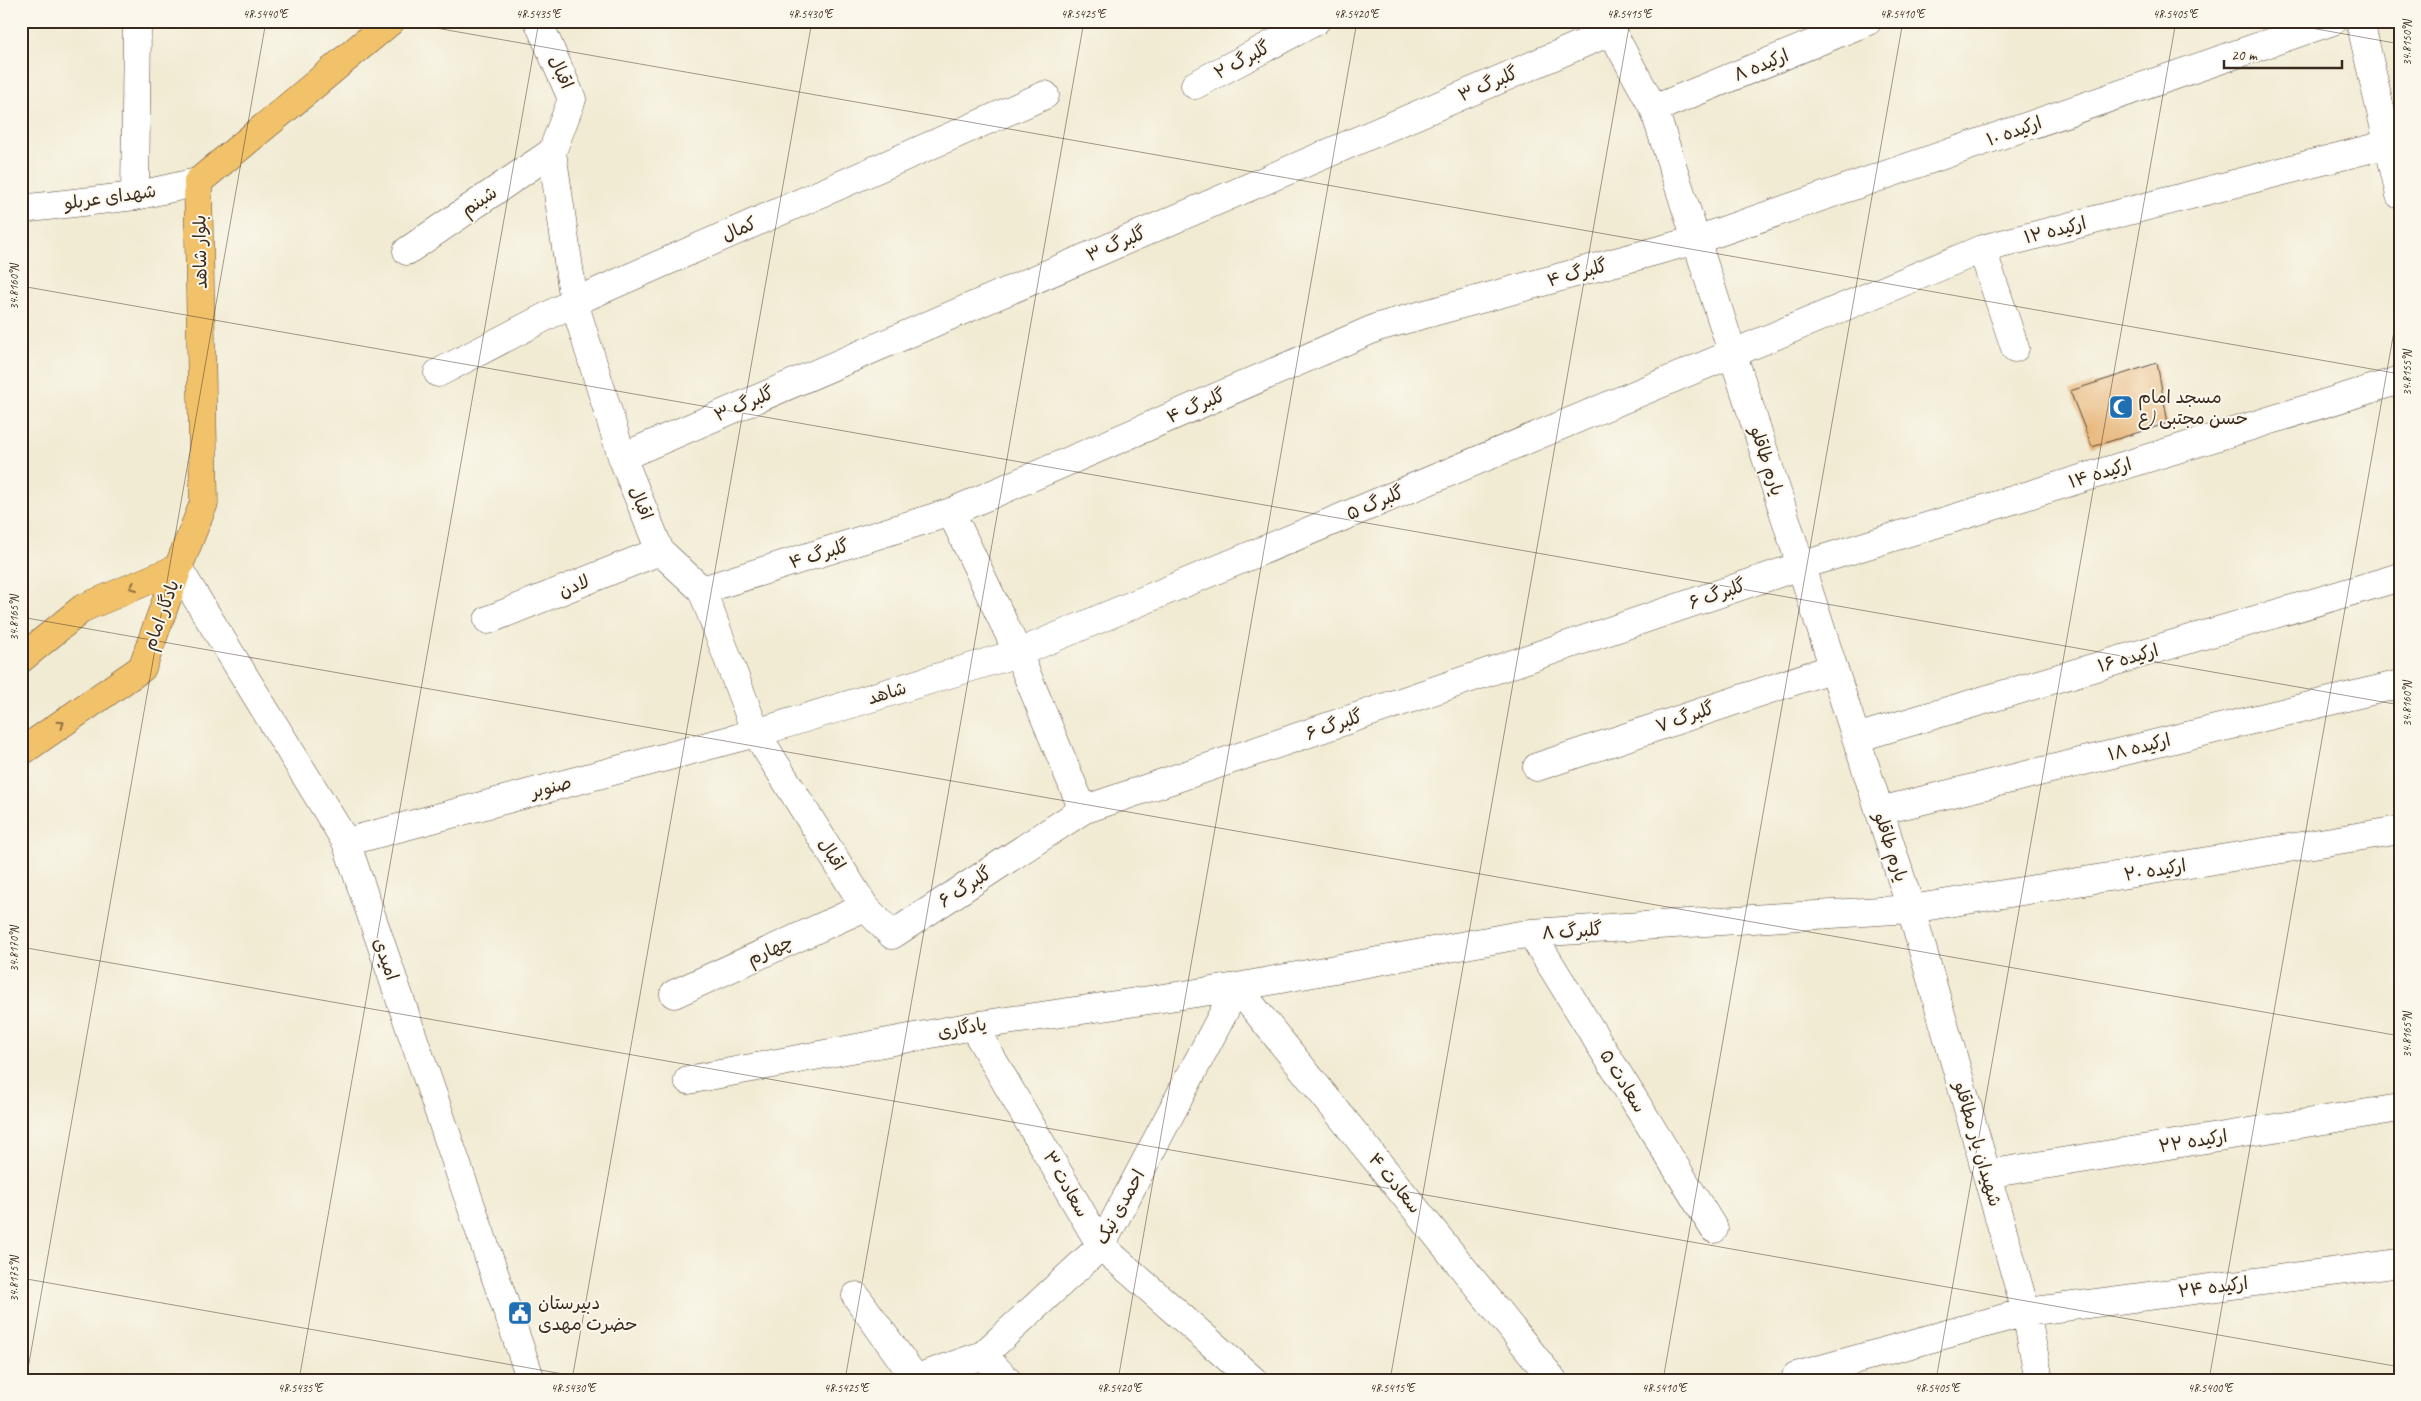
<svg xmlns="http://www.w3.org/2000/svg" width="2421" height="1401" font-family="Caveat,'Playpen Sans Arabic',sans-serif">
<rect width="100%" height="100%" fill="#fbf7ec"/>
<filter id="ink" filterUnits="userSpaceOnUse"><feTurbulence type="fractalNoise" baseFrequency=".02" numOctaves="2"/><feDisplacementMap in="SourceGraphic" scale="10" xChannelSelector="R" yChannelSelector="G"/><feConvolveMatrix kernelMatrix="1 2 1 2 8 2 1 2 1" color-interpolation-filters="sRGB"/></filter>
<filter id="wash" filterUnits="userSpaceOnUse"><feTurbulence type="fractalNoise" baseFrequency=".0096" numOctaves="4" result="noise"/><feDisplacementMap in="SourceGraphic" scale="20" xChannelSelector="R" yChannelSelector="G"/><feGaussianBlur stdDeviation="1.12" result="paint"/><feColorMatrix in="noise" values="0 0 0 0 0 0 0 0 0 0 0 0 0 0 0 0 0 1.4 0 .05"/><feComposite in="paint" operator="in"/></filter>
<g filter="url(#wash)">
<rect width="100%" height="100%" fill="#f1ebd3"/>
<g id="blocks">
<path fill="#e7b77b" d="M2157 363 2168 423 2092 447 2070 391Z"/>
</g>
</g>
<g filter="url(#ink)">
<use href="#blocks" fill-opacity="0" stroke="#564739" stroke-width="1"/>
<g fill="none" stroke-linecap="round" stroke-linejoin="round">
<defs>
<path id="minor" d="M538 21 572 99 552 152 574 302 622 457 660 551 702 590 756 733 865 907 892 935 1083 810 1800 566 2400 380
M1606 21 1654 109 1911 909 2026 1312 2039 1380
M2360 21 2400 195
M1195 85 1316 21
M1654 109 1868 21
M135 196 137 27
M21 209 135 196 198 182
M1982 249 2015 348
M407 251 552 152
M438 373 574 302 1045 95
M622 457 1610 32
M951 512 1018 653 1083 810
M178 568 346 842 531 1380
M702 590 951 512 1378 327 1696 240 2333 21
M488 620 660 551
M1856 738 2400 577
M1537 767 1833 668
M1879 811 2400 684
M346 842 756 733 1018 653 1982 249 2400 141
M1531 933 1714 1229
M1237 987 1553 1380
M674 994 865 907
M973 1026 1101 1246 1253 1380
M688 1080 973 1026 1237 987 1531 933 1911 909 2400 830
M1987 1174 2400 1108
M856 1296 915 1378
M983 1355 1007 1380
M1796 1376 2026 1312 2400 1263
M911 1380 983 1355 1101 1246 1237 987"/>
<path id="major" d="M21 659 83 608 178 568
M21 752 142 668 178 568 204 503 198 182 391 21"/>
</defs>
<use href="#minor" stroke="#564739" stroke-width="29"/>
<use href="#major" stroke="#564739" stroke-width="29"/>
<use href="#minor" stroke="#fff" stroke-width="28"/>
<use href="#major" stroke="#f2c26a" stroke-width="28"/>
</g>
<defs><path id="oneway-chevron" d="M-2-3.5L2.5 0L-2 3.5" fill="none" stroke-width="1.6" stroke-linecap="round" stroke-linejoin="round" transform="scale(1.25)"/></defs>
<g stroke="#8d6e40">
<use href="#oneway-chevron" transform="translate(133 587) rotate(157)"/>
<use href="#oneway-chevron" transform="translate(61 724) rotate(-35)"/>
</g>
</g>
<path fill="none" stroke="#3b2a1e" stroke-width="1" stroke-opacity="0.45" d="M396 21 2400 374M2272 21 2400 44M21 286 2400 705M21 617 2400 1036M21 947 2400 1367M21 1278 597 1380M26 1380 266 21M299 1380 539 21M572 1380 812 21M845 1380 1084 21M1118 1380 1357 21M1390 1380 1630 21M1663 1380 1903 21M1936 1380 2176 21M2209 1380 2400 297"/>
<defs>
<symbol id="mosque-square" viewBox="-11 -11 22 22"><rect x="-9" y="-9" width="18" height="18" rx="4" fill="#1f6fb2" stroke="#fbf7ec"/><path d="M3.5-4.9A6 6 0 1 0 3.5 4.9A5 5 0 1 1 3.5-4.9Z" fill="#fff"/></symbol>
<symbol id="civic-square" viewBox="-11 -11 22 22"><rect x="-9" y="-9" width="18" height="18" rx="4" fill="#1f6fb2" stroke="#fbf7ec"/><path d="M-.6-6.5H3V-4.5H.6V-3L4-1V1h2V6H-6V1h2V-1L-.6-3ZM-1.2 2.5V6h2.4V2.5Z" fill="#fff"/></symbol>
</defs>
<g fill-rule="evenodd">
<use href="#mosque-square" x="2107" y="393" width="28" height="28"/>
<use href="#civic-square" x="506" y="1299" width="28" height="28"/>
</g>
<g text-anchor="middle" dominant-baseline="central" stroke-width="4" stroke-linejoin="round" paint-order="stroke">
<g font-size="18" fill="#3b2a1e" stroke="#fbf7ec">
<text transform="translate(1242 60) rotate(-28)">گلبرگ ۲</text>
<text transform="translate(1761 65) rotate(-22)">ارکیده ۸</text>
<text transform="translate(561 72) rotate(66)">اقبال</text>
<text transform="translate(1488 84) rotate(-23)">گلبرگ ۳</text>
<text transform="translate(2014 131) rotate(-19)">ارکیده ۱۰</text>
<text transform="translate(110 197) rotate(-8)">شهدای عربلو</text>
<text transform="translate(479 201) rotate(-34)">شبنم</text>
<text transform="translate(739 229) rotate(-24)">کمال</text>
<text transform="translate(2055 230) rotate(-14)">ارکیده ۱۲</text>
<text transform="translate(1116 244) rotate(-23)">گلبرگ ۳</text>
<text transform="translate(200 252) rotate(-91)">بلوار شاهد</text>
<text transform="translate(1577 273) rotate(-15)">گلبرگ ۴</text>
<text transform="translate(744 404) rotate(-23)">گلبرگ ۳</text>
<text transform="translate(1196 406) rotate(-23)">گلبرگ ۴</text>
<text transform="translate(1767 461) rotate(72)">یارم طاقلو</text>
<text transform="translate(2100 473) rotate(-17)">ارکیده ۱۴</text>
<text transform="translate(641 503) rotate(68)">اقبال</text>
<text transform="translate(1375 503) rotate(-23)">گلبرگ ۵</text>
<text transform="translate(819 554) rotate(-17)">گلبرگ ۴</text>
<text transform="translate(574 586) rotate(-22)">لادن</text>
<text transform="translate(1717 594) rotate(-19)">گلبرگ ۶</text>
<text transform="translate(161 615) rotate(-70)">یادگار امام</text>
<text transform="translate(2128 658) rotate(-16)">ارکیده ۱۶</text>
<text transform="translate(887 693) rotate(-17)">شاهد</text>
<text transform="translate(1685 717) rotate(-19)">گلبرگ ۷</text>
<text transform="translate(1334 725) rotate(-19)">گلبرگ ۶</text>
<text transform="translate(2139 747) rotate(-14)">ارکیده ۱۸</text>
<text transform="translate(551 787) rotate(-15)">صنوبر</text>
<text transform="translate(1891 847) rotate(72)">یارم طاقلو</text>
<text transform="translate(832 854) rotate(58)">اقبال</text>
<text transform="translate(2155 870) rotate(-9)">ارکیده ۲۰</text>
<text transform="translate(965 887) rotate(-33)">گلبرگ ۶</text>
<text transform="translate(1572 931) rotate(-4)">گلبرگ ۸</text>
<text transform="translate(770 950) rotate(-24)">چهارم</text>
<text transform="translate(386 959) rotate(71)">امیدی</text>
<text transform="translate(962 1028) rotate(-10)">یادگاری</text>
<text transform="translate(1623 1081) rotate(58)">سعادت ۵</text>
<text transform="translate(2193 1141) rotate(-9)">ارکیده ۲۲</text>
<text transform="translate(1978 1144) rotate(74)">شهیدان یار مطاقلو</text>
<text transform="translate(1395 1183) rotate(51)">سعادت ۴</text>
<text transform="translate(1066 1184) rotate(60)">سعادت ۳</text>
<text transform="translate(1120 1207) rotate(-61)">احمدی نیک</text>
<text transform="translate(2213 1287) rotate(-7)">ارکیده ۲۴</text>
</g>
<g font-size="18" fill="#3b2a1e" stroke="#fbf7ec" text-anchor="start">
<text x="2138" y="397">مسجد امام<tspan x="2138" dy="21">حسن مجتبی (ع</tspan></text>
<text x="538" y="1303">دبیرستان<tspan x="538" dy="21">حضرت مهدی</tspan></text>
</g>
</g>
<rect width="2421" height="1401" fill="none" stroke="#fbf7ec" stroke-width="55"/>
<path d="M2224 60v8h118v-8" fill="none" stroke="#3b2a1e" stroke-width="2.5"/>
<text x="2231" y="60" font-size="15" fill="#3b2a1e" stroke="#fbf7ec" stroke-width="4" paint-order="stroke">20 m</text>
<rect x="28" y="28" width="2366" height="1346" fill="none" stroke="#3b2a1e" stroke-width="2"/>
<g font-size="12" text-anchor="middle" fill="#3b2a1e">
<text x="265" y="18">48.5440°E</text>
<text x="538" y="18">48.5435°E</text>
<text x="810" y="18">48.5430°E</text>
<text x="1083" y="18">48.5425°E</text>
<text x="1356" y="18">48.5420°E</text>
<text x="1629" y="18">48.5415°E</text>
<text x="1902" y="18">48.5410°E</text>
<text x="2175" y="18">48.5405°E</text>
<text transform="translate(2407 43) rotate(-90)" y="4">34.8150°N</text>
<text transform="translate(14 287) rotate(-90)" y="4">34.8160°N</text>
<text transform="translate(2407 373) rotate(-90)" y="4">34.8155°N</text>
<text transform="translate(14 618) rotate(-90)" y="4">34.8165°N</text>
<text transform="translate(2407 704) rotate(-90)" y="4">34.8160°N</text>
<text transform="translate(14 949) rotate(-90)" y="4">34.8170°N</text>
<text transform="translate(2407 1035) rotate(-90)" y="4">34.8165°N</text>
<text transform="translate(14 1279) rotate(-90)" y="4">34.8175°N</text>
<text x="300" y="1392">48.5435°E</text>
<text x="573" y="1392">48.5430°E</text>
<text x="846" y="1392">48.5425°E</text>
<text x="1119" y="1392">48.5420°E</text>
<text x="1392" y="1392">48.5415°E</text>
<text x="1664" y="1392">48.5410°E</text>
<text x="1937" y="1392">48.5405°E</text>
<text x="2210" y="1392">48.5400°E</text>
</g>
</svg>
